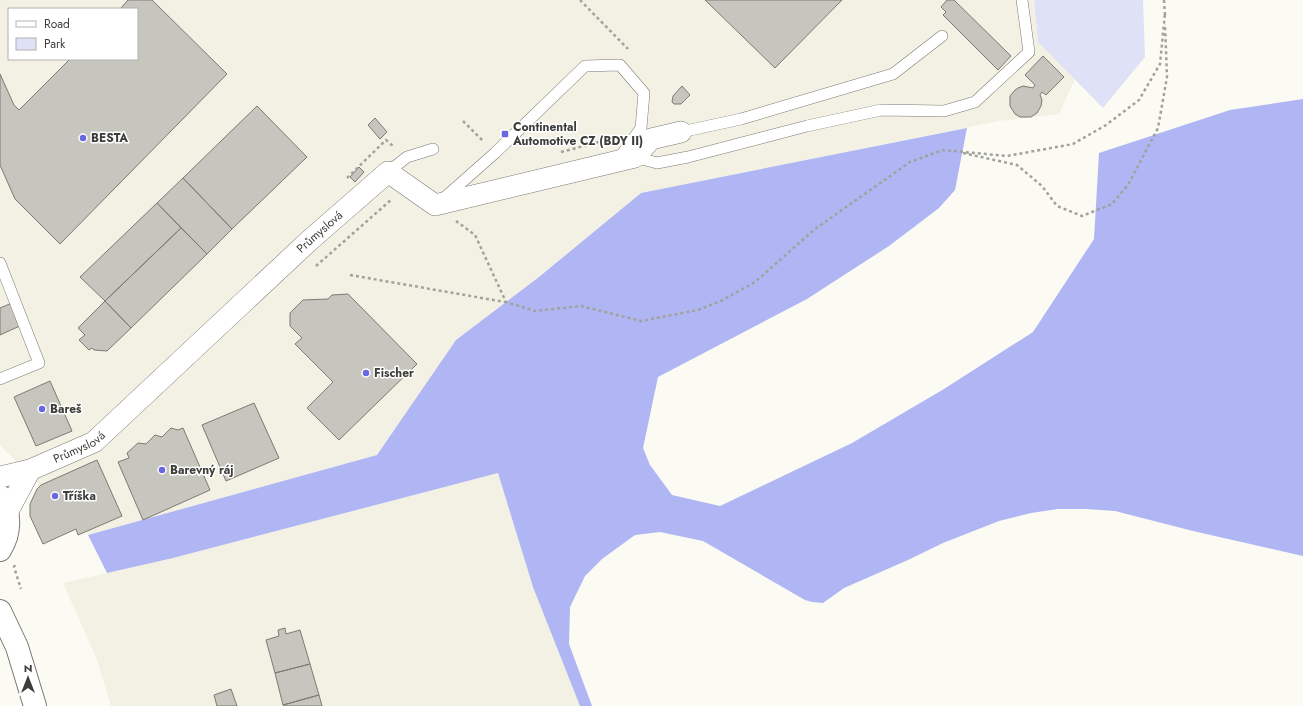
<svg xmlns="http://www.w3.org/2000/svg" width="1303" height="706" font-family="Jost,sans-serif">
<rect width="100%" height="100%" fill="#fbfbf4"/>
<path fill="#f2f1e3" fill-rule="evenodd" d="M0 0H1034L1038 42 1075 79 1059 114 999 121 641 193 539 277 456 340 377 455 88 535 0 445ZM9 9H137V59H9Z
M498 473 533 587 580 706H111L97 660 63 583 173 558Z"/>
<path fill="#dfe2f7" d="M1034 0H1143L1145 57 1103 108 1038 42Z"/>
<path fill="#afb6f3" d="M1303 99V556L1193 531 1115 511 1086 509H1058L1031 513 999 521 943 543 908 560 844 588 823 603 812 602 805 600 703 541 660 532 635 535 602 559 585 576 570 607 569 644 592 706H580L533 587 498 473 173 558 107 573 88 535 377 455 456 340 539 277 641 193 967 128 955 190 939 208 889 246 807 299 658 377 643 448 650 465 672 495 720 506 852 443 944 389 1033 332 1094 239 1099 153 1230 110Z"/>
<path fill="#c6c5be" stroke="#7b7a74" d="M128 0H152L227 74 60 244 15 199 0 165V74L14 105 19 110 70 59H137V9H120Z
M705 0H842L775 68Z
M947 0H954L1011 56 998 70 943 15 946 12 941 7Z
M1043 56 1064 77 1046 95 1042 92 1040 95 1042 100 1041 106 1037 113 1031 117H1020L1015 114 1010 106V96L1015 90 1018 88 1023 86 1033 88 1035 85 1025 75Z
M682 86 690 95 681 104H674L672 102 673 96Z
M257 106 307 157 232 229 183 178Z
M375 118 387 132 380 139 368 125Z
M359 167 364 172 355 182 350 177Z
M183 178 232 229 207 254 157 203Z
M157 203 181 228 105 301 80 277Z
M181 228 207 254 131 328 105 301Z
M348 294 417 364 339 440 307 408 333 382 295 344 302 338 290 326V313L303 300 328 299 332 295Z
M105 301 131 328 107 351 94 350 92 348 89 350 79 340 85 335 78 328Z
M12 303 22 325 0 335V308Z
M50 381 72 431 36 446 14 397Z
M254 403 279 458 226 481 202 425Z
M171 428 178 430 183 428 210 490 143 520 118 462 129 458 127 453 138 443 146 444 155 435 162 437Z
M97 460 122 516 78 535 76 529 43 544 30 516V504L37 489 41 485Z
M285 628 286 634 300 630 310 664 275 673 266 640 279 636 278 630Z
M310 664 319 695 283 705 275 673Z
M231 689 237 706H217L214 695Z
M319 695 322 706H284L283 705Z"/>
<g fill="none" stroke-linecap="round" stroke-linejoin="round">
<defs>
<path id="lane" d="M681 132 741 119 893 74 942 36
M635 157 657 163 688 157 807 126 881 110 944 111 975 102 1029 52 1022 0
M388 172 407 157 433 149
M443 199 495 153 585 66 620 65 644 93 641 128 618 160
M0 263 39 363 0 379"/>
<g id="street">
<path id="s1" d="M0 477 30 470 94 442 310 240 388 172 435 205 635 157 651 139 681 132"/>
<path d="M7 513 30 470"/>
</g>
<path id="secondary" d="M0 496C11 513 11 532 0 550
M0 611 17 647 35 706"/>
</defs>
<use href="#lane" stroke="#7a7a74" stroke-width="12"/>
<use href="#street" stroke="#7a7a74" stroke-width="22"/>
<use href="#secondary" stroke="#7a7a74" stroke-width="24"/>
<path stroke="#a2a29d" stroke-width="2.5" stroke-dasharray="3 3" stroke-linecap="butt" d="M580 0 628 49
M1164 0 1165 15
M463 121 484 142
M561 152 614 138
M963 153 1017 165 1042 186 1057 206 1082 216 1112 204 1128 185 1158 128 1167 77 1165 24
M347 178 386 140 393 146
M456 221 475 235 506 302 535 311 581 306 641 321 698 310 721 301 755 282 815 229 910 162 943 150 1007 156 1073 144 1106 125 1139 100 1160 64 1165 13
M316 266 392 199
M350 275 505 302
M15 565 14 567 21 589"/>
<use href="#lane" stroke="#fff" stroke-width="11"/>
<use href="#street" stroke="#fff" stroke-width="21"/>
<use href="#secondary" stroke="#fff" stroke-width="22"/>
</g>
<g fill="#6868e1" stroke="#fff" stroke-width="1.5">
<rect x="501" y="130" width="8" height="8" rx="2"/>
<circle cx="83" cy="138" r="4"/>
<circle cx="366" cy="373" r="4"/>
<circle cx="42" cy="409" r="4"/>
<circle cx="162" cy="470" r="4"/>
<circle cx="55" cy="496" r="4"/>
</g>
<g text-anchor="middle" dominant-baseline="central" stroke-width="3" stroke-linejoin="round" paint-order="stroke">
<g font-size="12" font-weight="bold" fill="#3d3d3a" stroke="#fff" text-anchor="start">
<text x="513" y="127">Continental<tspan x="513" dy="14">Automotive CZ (BDY II)</tspan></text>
<text x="91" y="138">BESTA</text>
<text x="374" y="373">Fischer</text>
<text x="50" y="409">Bareš</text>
<text x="170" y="470">Barevný ráj</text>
<text x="63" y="496">Tříška</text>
</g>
<g font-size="12" fill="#3d3d3a" stroke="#fff">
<text stroke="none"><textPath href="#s1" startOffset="409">Průmyslová</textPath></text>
<text stroke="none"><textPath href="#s1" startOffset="85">Průmyslová</textPath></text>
</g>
</g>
<rect x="8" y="8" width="130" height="52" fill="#ffffff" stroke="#b1b1b0"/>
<rect x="16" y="21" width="20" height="6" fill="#ffffff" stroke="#b1b1b0"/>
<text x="44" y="28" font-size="12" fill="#3d3d3a">Road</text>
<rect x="16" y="38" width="20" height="12" fill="#dfe2f7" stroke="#b1b1b0"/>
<text x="44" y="48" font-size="12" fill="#3d3d3a">Park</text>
<g transform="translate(28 678)" stroke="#ffffff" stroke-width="3" paint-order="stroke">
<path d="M0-3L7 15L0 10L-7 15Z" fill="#3d3d3a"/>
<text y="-6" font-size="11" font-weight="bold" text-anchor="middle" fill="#3d3d3a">N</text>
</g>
</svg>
